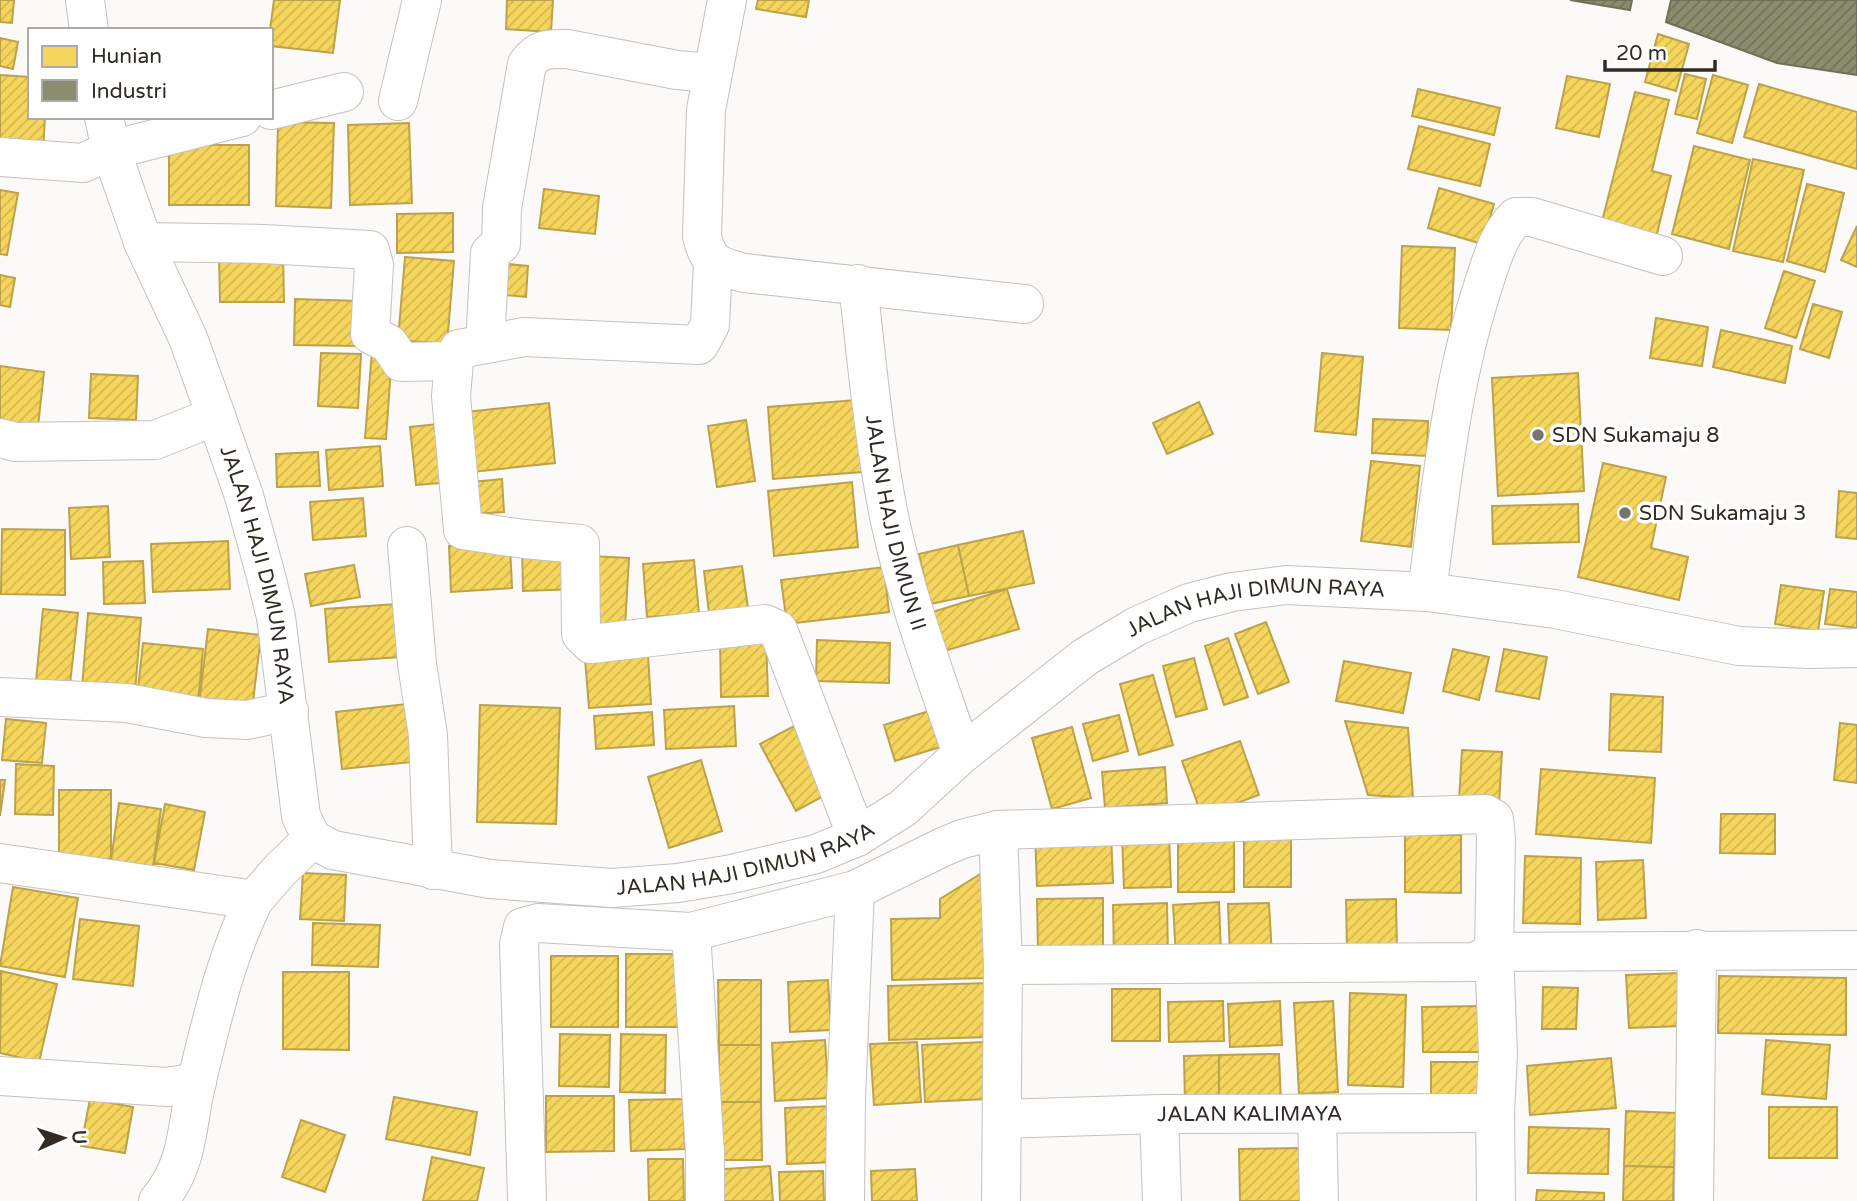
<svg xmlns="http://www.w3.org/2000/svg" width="1857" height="1201" font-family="'Varela Round',sans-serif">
<defs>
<pattern id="homes-hatch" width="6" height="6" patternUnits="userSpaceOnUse" patternTransform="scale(1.75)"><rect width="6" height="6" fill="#f6d55c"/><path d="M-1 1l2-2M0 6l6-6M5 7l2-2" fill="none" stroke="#d3b750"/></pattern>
<pattern id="industry-hatch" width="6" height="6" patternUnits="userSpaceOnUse" patternTransform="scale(1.75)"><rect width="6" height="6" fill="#8c8c6e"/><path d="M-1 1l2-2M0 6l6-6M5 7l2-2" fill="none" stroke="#73735a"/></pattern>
</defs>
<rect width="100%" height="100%" fill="#fcfaf8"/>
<path fill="url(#homes-hatch)" stroke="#bba24b" stroke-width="2" d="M0 0H14L12 23 0 22Z
M274 0H340L333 53 271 46 270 30Z
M507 0H553L551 32 506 29Z
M758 0H809L806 17 756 9Z
M1658 34 1689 44 1676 91 1645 82Z
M0 38 18 42 13 69 0 66Z
M1685 74 1706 79 1697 119 1675 114Z
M0 75 30 77V117H45L43 153 0 150Z
M1713 75 1748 85 1732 143 1697 133Z
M1567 76 1610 84 1599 137 1556 128Z
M1759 84 1857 112V169L1744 137Z
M1418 89 1500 108 1494 135 1412 116Z
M1635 92 1669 100 1652 171 1671 176 1654 246 1599 233Z
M278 122 334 123 331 208 276 206Z
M409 123 412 203 350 205 348 125Z
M1419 126 1490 144 1480 186 1408 169Z
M169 145H249V205H169Z
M1694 146 1750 160 1729 249 1672 234Z
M1753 159 1804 170 1783 262 1733 251Z
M1807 184 1844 193 1825 272 1787 261Z
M1439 188 1494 204 1482 244 1428 228Z
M544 189 599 196 595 234 539 228Z
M0 190 18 193 7 255 0 254Z
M453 213V252L397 253V214Z
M1857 226V267L1841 260Z
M1402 246 1455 248 1451 330 1399 328Z
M283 253 284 302H220L219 254Z
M405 257 454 261 447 344 398 340Z
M496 263 528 266 526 297 494 294Z
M1784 271 1815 281 1796 338 1765 328Z
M0 275 15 278 10 307 0 305Z
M295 299 360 301 359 346 294 345Z
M1813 304 1842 312 1829 358 1800 349Z
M1656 318 1708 327 1702 366 1650 358Z
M1721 330 1792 346 1785 383 1713 367Z
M372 351 392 353 386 439 365 438Z
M321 353 361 354 358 408 318 406Z
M1322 353 1363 357 1356 435 1315 431Z
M0 366 44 372 37 435 0 430Z
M1578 373 1584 491 1498 496 1492 378Z
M91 374 138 376 136 420 89 418Z
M856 400 862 472 773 479 768 407Z
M1199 402 1213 434 1167 454 1153 423Z
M549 403 555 463 463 473 457 413Z
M1373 419 1428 421 1427 456 1372 453Z
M746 420 755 481 717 487 708 426Z
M448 423 453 482 416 485 410 427Z
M380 446 383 486 329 490 326 450Z
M318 452 320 486 277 487 276 454Z
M1371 461 1420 466 1411 547 1361 541Z
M1603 463 1666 477 1651 548 1688 557 1679 600 1578 577Z
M502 479 504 512 473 514 471 482Z
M852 482 858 547 774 556 768 491Z
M1839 491 1857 493V539L1836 537Z
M363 498 366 536 313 540 310 502Z
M1578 504 1579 542 1493 544 1492 506Z
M108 506 110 557 71 559 69 508Z
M2 529 65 530V595L1 594Z
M1023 531 1034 583 969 596 958 545Z
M228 541 230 589 153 592 151 544Z
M510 543 512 588 451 592 449 546Z
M958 545 969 596 930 604 919 554Z
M577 547 578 589 523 591 522 549Z
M590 556 629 558 625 627 586 624Z
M694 560 699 614 647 617 643 564Z
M143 561 145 603 104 604 103 562Z
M354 565 360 597 311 606 305 574Z
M742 566 749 615 710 621 704 571Z
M884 567 889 612 787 624 781 580Z
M1781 585 1824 591 1818 631 1775 624Z
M1007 589 1019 629 934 654 923 615Z
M1830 589 1857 592V628L1825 624Z
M396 604 400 657 329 662 325 609Z
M43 609 78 613 70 684 36 681Z
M88 613 141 618 135 693 82 688Z
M1266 622 1289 682 1258 694 1235 634Z
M208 629 261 635 252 710 199 704Z
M766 638 768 696 721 697 720 639Z
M1228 638 1248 697 1224 705 1205 646Z
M817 640 890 643 889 683 816 681Z
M143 643 203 649 198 704 137 698Z
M1453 649 1489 657 1479 700 1443 691Z
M1504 649 1547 657 1539 699 1496 691Z
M648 655 651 704 589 708 585 659Z
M1194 658 1207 709 1176 717 1163 666Z
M1344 661 1411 673 1403 713 1336 701Z
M1153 675 1173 745 1139 755 1120 684Z
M1611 694 1663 697 1661 752 1609 750Z
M415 703 422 761 342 769 336 712Z
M480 705 560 708 556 824 477 822Z
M734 706 736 746 666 749 664 710Z
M929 711 940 747 895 761 884 725Z
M652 712 654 745 596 749 594 716Z
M1119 715 1128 751 1093 761 1083 724Z
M6 719 46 723 42 763 2 760Z
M1345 721 1408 728 1413 798 1368 795Z
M1840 723 1857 725V783L1834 780Z
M794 726 829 793 796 811 760 744Z
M1072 727 1091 798 1052 809 1032 738Z
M1240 741 1259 795 1202 816 1182 761Z
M1462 750 1502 752 1499 804 1459 801Z
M701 760 722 831 669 848 648 777Z
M16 764 54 766 53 815 15 814Z
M1165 767 1167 803 1105 808 1102 772Z
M1541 769 1655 778 1651 843 1536 834Z
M0 780H5L0 816Z
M59 790H111V859H59Z
M119 803 161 809 153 867 111 861Z
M165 804 205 812 194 870 154 863Z
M1721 814H1775V854L1720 853Z
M1111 832 1113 883 1037 886 1035 835Z
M1169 835 1171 887 1124 888 1122 836Z
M1405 835H1461V893L1405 892Z
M1244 838 1291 839V887H1244Z
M1178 841H1234V892H1178Z
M1525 856 1581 858 1580 924 1523 923Z
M1643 860 1646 918 1598 920 1596 862Z
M990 868 992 978 892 980 891 919 940 918V899Z
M303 873 346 875 344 921 300 919Z
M13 887 78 898 65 977 0 966Z
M1103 898V952L1038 953 1037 899Z
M1396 899 1397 950 1347 951 1346 900Z
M1219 902 1221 955 1176 957 1173 905Z
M1167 903 1168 955 1114 957 1113 905Z
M1269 903 1272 956 1230 957 1228 904Z
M80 919 139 926 133 986 73 979Z
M313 923 380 925 378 967 312 965Z
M626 954H685L686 1027H626Z
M551 956H618V1027H551Z
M1 971 57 984 39 1062 0 1053Z
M283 972H349V1050L283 1049Z
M1680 973 1681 1026 1629 1028 1626 975Z
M1719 976 1846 978V1035L1718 1033Z
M718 980H761V1045H719Z
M828 980 831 1030 790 1032 788 982Z
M989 983 990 1037 889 1040 888 986Z
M1543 987 1578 988 1576 1029H1542Z
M1112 989H1160V1041H1112Z
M1350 993 1406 995 1403 1087 1348 1085Z
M1223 1001 1224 1041 1169 1042 1168 1002Z
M1280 1001 1282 1045 1230 1047 1228 1004Z
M1333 1001 1338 1092 1299 1094 1294 1003Z
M1479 1006V1052H1423L1422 1007Z
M560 1034 610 1035 609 1087 559 1086Z
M621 1034 666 1035 665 1093 620 1092Z
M825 1040 829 1098 775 1101 772 1043Z
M1766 1040 1830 1045 1826 1099 1762 1094Z
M917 1042 921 1102 874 1105 870 1044Z
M984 1042 987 1099 925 1102 922 1045Z
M719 1045H761V1102H719Z
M1279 1054 1281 1103 1219 1104V1055Z
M1219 1055V1104L1185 1105 1184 1056Z
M1611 1058 1616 1108 1530 1115 1527 1066Z
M1431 1062H1484L1485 1105H1431Z
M546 1096H614V1151L546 1152Z
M394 1097 477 1112 470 1155 386 1139Z
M90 1099 133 1107 125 1153 81 1146Z
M683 1099 685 1149 631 1151 629 1100Z
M719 1102H761L762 1160H720Z
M833 1106 836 1162 787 1164 785 1108Z
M1769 1107H1837V1158H1769Z
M1626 1111 1676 1113 1674 1167 1624 1166Z
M301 1120 345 1135 325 1192 282 1177Z
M1529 1127 1609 1129 1608 1174 1528 1173Z
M1302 1148 1303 1201H1240L1239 1149Z
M432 1157 484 1168 477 1201H423Z
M648 1159H683L684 1201H649Z
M770 1166 773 1201H713L711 1170Z
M1624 1166 1674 1167 1673 1201H1623Z
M915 1169 917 1201H872L871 1171Z
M823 1171 824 1201H780L779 1172Z
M1537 1190 1604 1193V1201H1536Z"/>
<path fill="url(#industry-hatch)" stroke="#706f58" stroke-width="2" d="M1570 0H1632L1630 10Z
M1671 0H1857V75L1777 63 1666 22Z"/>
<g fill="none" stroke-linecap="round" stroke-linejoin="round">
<defs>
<g id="street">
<path d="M727 0 706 110 702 236C708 264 718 266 744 273L1024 304"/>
<path d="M398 101 422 0"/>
<path d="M271 110 344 92"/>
<path d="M0 157 83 163 111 150 242 117"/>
<path d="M143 242 264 244 370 250 374 265 370 334 389 344 401 362 454 361 459 349 524 337 699 345 710 325 713 263"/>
<path id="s1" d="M858 284C867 363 874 443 890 521 907 601 936 677 962 754"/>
<path d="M485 344 490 253 501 244 502 208 527 64C539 48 548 49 567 49L677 70 711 73"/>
<path d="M454 361 451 396 463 530 524 539 580 544 581 634 591 644 765 624 778 630 857 837"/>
<path d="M0 438 15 442 155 440 216 416"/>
<path d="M407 546 417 664 428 735 433 870"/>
<path d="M1427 592C1441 488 1451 383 1484 283 1492 259 1498 235 1516 217H1532L1663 256"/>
<path d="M0 697 127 703 206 718 247 720 289 711"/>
<path d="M998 830 1003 965 1001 1201"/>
<path d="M0 863 254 900 280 870 312 839"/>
<path d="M691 932 705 1153V1201"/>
<path d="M1003 965 1475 962 1494 952 1857 950"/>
<path d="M0 1076 167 1087 197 1082"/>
<path d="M1159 1114 1162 1201"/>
<path d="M1317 1114 1319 1201"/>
<path id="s2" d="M1003 1119 1159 1114 1495 1113"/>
<path d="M527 1199 519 944 523 927 538 923 691 932 855 890 943 847 962 839 998 830 1486 814 1494 819 1496 838 1494 952 1498 1054 1495 1113 1496 1201"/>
<path d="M158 1201C190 1163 186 1125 197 1080 212 1019 226 956 254 900"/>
<path d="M845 1201 846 1098 855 890"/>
<path d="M1694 1201 1697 949"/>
</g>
<g id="secondary">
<path d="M85 0 89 30"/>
<path id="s3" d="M104 117 111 150 143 242 188 338 216 416 244 496 266 576 276 617 301 816 312 839 333 850 490 879 612 888 678 883 732 874 816 854 857 837 903 808 962 754 1085 657 1137 626 1189 603 1232 592 1286 585 1427 592 1555 609 1739 646 1811 649 1857 648"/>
</g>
</defs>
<use href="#street" stroke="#c5c2bd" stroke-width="40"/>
<use href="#secondary" stroke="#c5c2bd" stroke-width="40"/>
<use href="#street" stroke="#fffefe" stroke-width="38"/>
<use href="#secondary" stroke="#fffefe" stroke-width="38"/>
</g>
<g fill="#77746e" stroke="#fff" stroke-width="2.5">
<circle cx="1538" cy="435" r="7"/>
<circle cx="1625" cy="513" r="7"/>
</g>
<g text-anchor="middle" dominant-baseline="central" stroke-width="7" stroke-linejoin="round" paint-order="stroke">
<g font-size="21" fill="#302c23" stroke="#fff" text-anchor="start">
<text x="1552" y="435">SDN Sukamaju 8</text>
<text x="1639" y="513">SDN Sukamaju 3</text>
</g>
<g font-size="21" fill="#302c23" stroke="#fff">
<text stroke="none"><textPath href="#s1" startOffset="242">JALAN HAJI DIMUN II</textPath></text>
<text stroke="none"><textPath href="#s3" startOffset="485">JALAN HAJI DIMUN RAYA</textPath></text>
<text stroke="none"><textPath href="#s3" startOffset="1787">JALAN HAJI DIMUN RAYA</textPath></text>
<text stroke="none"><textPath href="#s3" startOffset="1199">JALAN HAJI DIMUN RAYA</textPath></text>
<text stroke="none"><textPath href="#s2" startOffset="247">JALAN KALIMAYA</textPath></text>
</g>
</g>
<rect x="28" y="28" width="245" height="91" fill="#ffffff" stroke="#acaba7" stroke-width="2"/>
<rect x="42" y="46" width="35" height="21" fill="#f6d55c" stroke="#acaba7" stroke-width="2"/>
<text x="91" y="63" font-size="21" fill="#302c23">Hunian</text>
<rect x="42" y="80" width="35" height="21" fill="#8c8c6e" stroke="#acaba7" stroke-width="2"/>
<text x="91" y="98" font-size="21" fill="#302c23">Industri</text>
<g transform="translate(63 1138) rotate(87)" stroke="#ffffff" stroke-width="5" paint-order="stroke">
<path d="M0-5L12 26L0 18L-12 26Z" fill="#302c23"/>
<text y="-10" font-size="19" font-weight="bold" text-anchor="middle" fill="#302c23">U</text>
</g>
<path d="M1605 60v10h110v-10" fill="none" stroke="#302c23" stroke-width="3.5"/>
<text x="1616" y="60" font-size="21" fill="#302c23" stroke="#ffffff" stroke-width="5" paint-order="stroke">20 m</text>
</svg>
